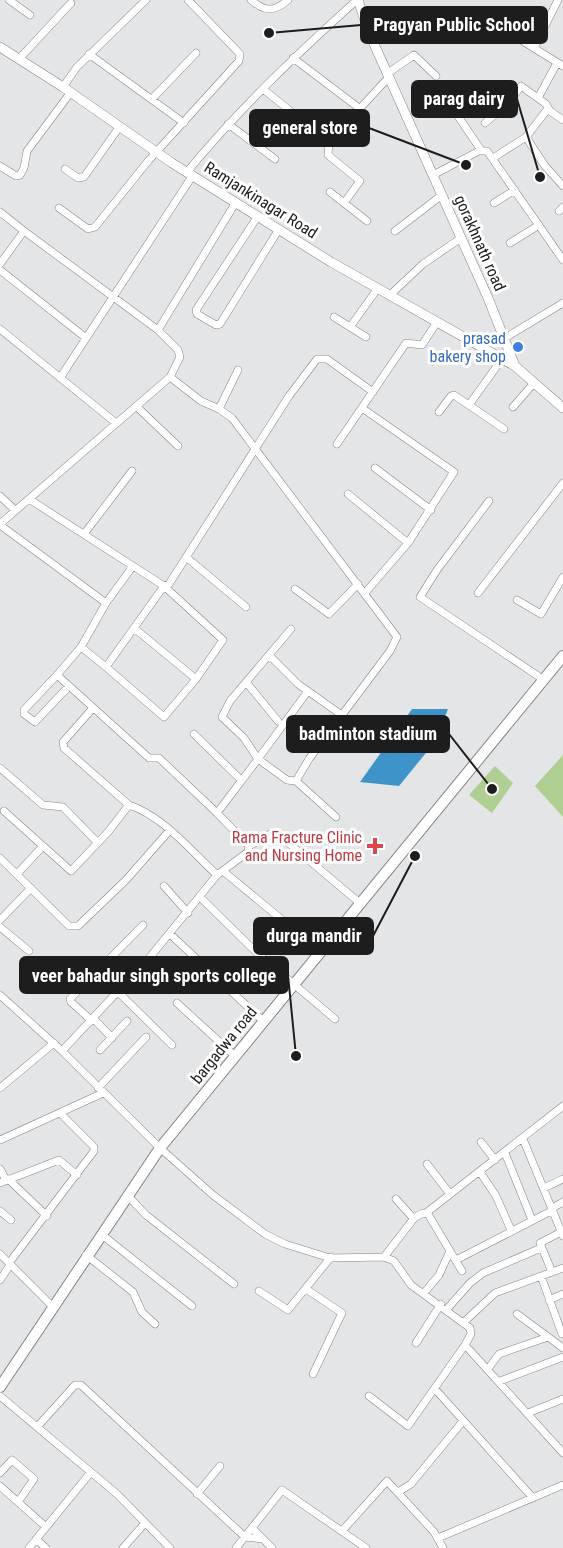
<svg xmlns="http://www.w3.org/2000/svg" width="563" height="1548" font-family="'Roboto Condensed',sans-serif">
<rect width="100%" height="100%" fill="#e4e5e7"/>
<path fill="#afce91" d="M563 755V817L535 786Z
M495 766 513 783 492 813 469 795Z"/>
<path fill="#3e94c8" d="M412 709H448L434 743 399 786 360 782Z"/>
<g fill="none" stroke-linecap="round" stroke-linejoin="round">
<defs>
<path id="minor" d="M9 0 30 15
M251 0C265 12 274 12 288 0
M500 27 563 66
M534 48 558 0
M89 54 184 123
M293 58 359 108
M19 59 71 3
M388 73 414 55 436 76
M63 87 77 67 146 0
M263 89 329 142 389 77
M538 98 557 63
M152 99 196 53
M451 106 481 150
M485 123 508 103 521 86 546 104 550 111
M228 124 275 159
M526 137 545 166 563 186
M329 142 328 155 360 181 344 203
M493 158 526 137 546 111H550L563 120
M0 166 16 176 20 175 24 168 27 151 71 92
M65 169 78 178 84 177 120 126
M187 172C238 110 297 54 357 0
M433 175 479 151H487L563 260
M330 192 367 221
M494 203 515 190
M59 208 88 229 95 227 149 160 239 61 240 54 188 0
M559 211 563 207
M0 212 24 231
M258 216 196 310 197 314 216 325 220 324 279 229
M395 231 442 195
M510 243 539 225
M0 264 24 231 158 330 178 350 180 357 170 377 0 524
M0 270 86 338
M390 295 423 264 461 238
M334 317 366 337
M350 327 378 288
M0 329 116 423
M158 330 236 202
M505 338 563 303
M238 370 219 409 232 418 397 637 390 651 309 759 296 781 336 817
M170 377 201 401 219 409
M60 378 193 175
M469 405 502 359
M136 406 178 446
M513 407 534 383
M362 408 454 472 408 543 365 593
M439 412 451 396 454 395 504 429
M337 444 406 343 422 345 437 322
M375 468 431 510
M348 494 408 543
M0 496 15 510
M29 499 164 586 169 584 289 396 317 359H327L373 392
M489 501 437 570 420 597 544 680
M0 525 106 603 81 647 57 675 149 758H159L217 813
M84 534 132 471
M186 557 246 607
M164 586 223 640 196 679 164 717 106 667Z
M295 589 329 614 358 584
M478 593 563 483
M517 600 541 614 563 577
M106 603 133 566
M134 628 196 679
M291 629 230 701 222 717 244 738 258 759 308 691
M81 647 106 667
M270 656 298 684 343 716
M57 675 24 710V714L35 722 69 686
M246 682 278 721
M93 708 63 742 64 748 129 805C163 816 191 851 217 875
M194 734 241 780
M0 768 43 805 63 807 97 842
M4 811 71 871 108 832 129 805
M249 846 270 834 279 835 361 904
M0 858 69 926H78L126 880 169 831
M223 871 321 952
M17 874 43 846
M164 886 188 913
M200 897 257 953 335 1019
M0 920 31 888
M0 927 29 951
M170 934 263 1021
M118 992 172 1045
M0 995 62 1051 160 1148 213 1195 265 1234 285 1244 330 1258 384 1257 394 1261 411 1285 470 1328 471 1334 465 1345 563 1453
M177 1003 235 1056
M94 1019 112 1038
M92 1021 71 1002 70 999 143 925
M100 1050 127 1021
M62 1051 150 957 217 875 248 852 249 846 217 813 258 759 287 780 296 781
M0 1088 54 1043
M98 1088 146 1037
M523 1139 563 1236
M0 1140 103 1093
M481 1142 495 1160
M505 1153 532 1220
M427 1164 450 1194
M0 1169 6 1180
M480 1172 496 1196 511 1230
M8 1179 47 1216
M0 1183 59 1160 77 1175
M544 1188 563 1179
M127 1195 146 1215 234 1284
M396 1199 413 1218 423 1213 428 1214 462 1271
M552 1208 563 1202
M0 1211 11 1220
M426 1213 563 1106
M101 1234 192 1306
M0 1254 54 1308
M86 1255 133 1292 142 1312 155 1324
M384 1257 415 1217
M456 1260 553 1210
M9 1263 94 1151V1147L60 1113
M552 1272 540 1243 561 1232
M541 1276 562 1334
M0 1280 10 1265
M306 1289 342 1313 313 1374
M259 1291 288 1310 331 1257
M424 1293 439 1275 450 1251
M549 1300 563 1294
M447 1309 470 1283 483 1273 541 1248
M517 1314 563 1348
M463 1323 495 1293 563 1268
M416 1343 441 1304
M488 1369 499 1354 548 1337
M500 1381 563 1357
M435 1389 533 1498
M0 1396 117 1494 170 1548
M369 1396 408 1426 465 1345
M528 1413 563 1399
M38 1426 75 1385H81L245 1537 263 1539
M0 1473 12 1460 34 1479 18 1502
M0 1486 46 1527
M398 1492 411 1484 463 1421
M197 1494 220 1466
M252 1528 272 1548
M342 1531 387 1481 434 1532 443 1548
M438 1538 563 1485
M36 1539 46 1548
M29 1548 91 1472
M123 1548 145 1523
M236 1548 282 1490 366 1548"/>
<path id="tertiary" d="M358 0 370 35 488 298 515 366
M0 47 63 87 172 163 331 262 515 366 563 408"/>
<path id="primary" d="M0 1387 160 1148 563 656"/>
</defs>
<use href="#minor" stroke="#838487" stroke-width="8"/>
<use href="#tertiary" stroke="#838487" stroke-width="10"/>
<use href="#primary" stroke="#838487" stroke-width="12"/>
<use href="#minor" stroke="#fff" stroke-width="7"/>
<use href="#tertiary" stroke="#fff" stroke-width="9"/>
<use href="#primary" stroke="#fff" stroke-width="10"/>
</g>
<circle fill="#3f7fe0" stroke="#fff" stroke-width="2" cx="518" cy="347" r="6"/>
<path fill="#e0444e" stroke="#fff" stroke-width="2" d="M372 837h6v6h6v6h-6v6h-6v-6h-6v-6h6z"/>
<g text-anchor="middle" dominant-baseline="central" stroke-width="6" stroke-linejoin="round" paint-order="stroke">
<g font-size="16" fill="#1d1d1e" stroke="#fff">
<text transform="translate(261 200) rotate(32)">Ramjankinagar Road</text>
<text transform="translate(480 243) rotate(66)">gorakhnath road</text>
<text transform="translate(224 1045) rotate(-51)">bargadwa road</text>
</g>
<g font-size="16" fill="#366cbe" stroke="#fff" text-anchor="end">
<text x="506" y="338">prasad<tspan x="506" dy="18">bakery shop</tspan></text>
</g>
<g font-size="16" fill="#be3a42" stroke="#fff" text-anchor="end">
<text x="362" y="837">Rama Fracture Clinic<tspan x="362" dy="18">and Nursing Home</tspan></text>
</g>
</g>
<path fill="none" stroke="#1d1d1e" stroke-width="2" d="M269 33L361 25M540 177L517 99M466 165L369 128M492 789L449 734M415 856L373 936M296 1056L288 975"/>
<g fill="#1d1d1e" stroke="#fff" stroke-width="2">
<circle cx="269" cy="33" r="6"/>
<circle cx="540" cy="177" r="6"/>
<circle cx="466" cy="165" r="6"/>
<circle cx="492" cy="789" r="6"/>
<circle cx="415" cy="856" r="6"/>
<circle cx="296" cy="1056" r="6"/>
</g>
<g fill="#1d1d1e" stroke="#1d1d1e" stroke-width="2">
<rect x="361" y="7" width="186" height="36" rx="6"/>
<rect x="412" y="81" width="105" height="36" rx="6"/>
<rect x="250" y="110" width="119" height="36" rx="6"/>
<rect x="287" y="716" width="162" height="36" rx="6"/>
<rect x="254" y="918" width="119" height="36" rx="6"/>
<rect x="20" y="957" width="268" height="36" rx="6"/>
</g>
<g font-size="18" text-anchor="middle" font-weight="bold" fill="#fff">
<text x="454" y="31">Pragyan Public School</text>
<text x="464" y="105">parag dairy</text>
<text x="310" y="134">general store</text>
<text x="368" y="740">badminton stadium</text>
<text x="314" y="942">durga mandir</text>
<text x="154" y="982">veer bahadur singh sports college</text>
</g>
</svg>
